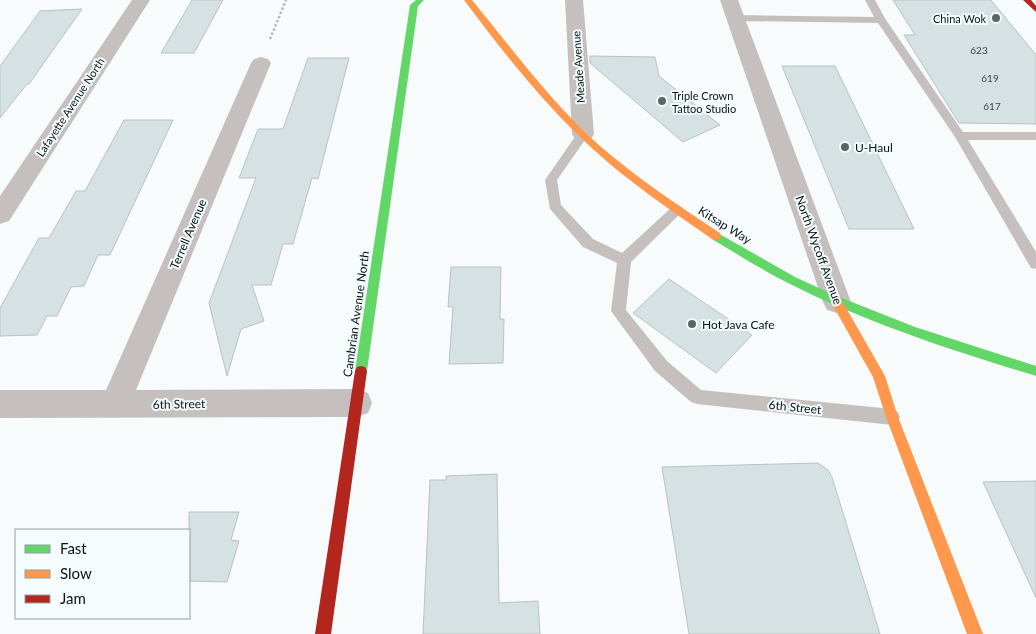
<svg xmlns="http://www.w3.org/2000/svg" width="1036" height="634" font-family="Lato,sans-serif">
<rect width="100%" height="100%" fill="#f7fbfb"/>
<path fill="#d6e1e3" stroke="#bac2c3" d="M192 0H223L194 53H161Z
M893 0H991L1036 55V124L959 123 904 35H915Z
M82 9 29 84H27L0 118V66L40 11Z
M590 56 655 57 659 76 720 125 683 142 590 63Z
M308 58H349L318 179 312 178 293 244H283L271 285H252L264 321 241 329 227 376 209 303 256 178H239L258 129H283Z
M782 66H835L914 229H849Z
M124 120H173L110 255H98L84 286 71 287 57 316H47L37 335 0 336V308L39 238H49L76 191H85Z
M451 267H501L500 319H504L503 363 449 364 453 307H448Z
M669 279 752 335 716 373 633 313Z
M818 463 828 470 832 477 880 634H689L662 467Z
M497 474 499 603 538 601 540 634H423L430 480H446V476Z
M1036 481V598L983 482Z
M189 512H239L231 540 239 541 227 582 189 581Z"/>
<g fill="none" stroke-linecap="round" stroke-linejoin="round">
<path stroke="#babab9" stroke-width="2.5" stroke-dasharray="2.5 2" stroke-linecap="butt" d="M270 39 286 0"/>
<path fill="#c5c0be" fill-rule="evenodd" d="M865 0H875L886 20 963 132H1036V140H968L1036 252V269L1031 268 955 137 878 23 736 21 731 18 736 15 874 17Z
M583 130 589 134 557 180 561 205 593 239 622 253 672 207H682L684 210 631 262 626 310 667 361 701 390 892 409 898 412 900 417 898 422 892 425 697 404 691 402 655 371 611 311 617 263 583 247 550 209 545 180 579 131Z"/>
<path fill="#c5c0be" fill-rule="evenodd" d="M132 0H150L9 221 0 224V196Z
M565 0H583L594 134 591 139 583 141 575 139 572 134Z
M720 0H738L851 302 847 310 837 313 827 310 823 302Z
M261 57 268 59 271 63 136 390 357 389 368 393 372 403 368 413 357 417 0 418V390H106L251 63 254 59Z"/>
<path fill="#63d668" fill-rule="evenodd" d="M416 0H424L418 6 367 371 365 375 361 376 357 375 355 371 410 5Z
M716 232 795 277 834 295 915 327 1036 366V376C951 350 867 323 788 283 762 270 737 254 712 239L711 236Z"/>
<path fill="#ff974d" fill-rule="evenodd" d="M464 0H472C513 50 552 103 600 146 637 178 679 206 720 233L721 236 720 239H712C672 211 630 183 594 150 545 106 503 52 464 0Z
M837 298 841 299 885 376 898 417 983 634H967L886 417 873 377 831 302 833 299Z"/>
<path fill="#b3261e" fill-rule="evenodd" d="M1023 0H1031L1036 6V12Z
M361 366 365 367 367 371 331 634H315L355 371 357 367Z"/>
</g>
<g fill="#5c6566" stroke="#f5fcfd" stroke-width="2">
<circle cx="996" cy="18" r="5"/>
<circle cx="662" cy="101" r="5"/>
<circle cx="845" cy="147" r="5"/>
<circle cx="692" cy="324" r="5"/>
</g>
<g text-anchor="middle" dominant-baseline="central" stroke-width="4" stroke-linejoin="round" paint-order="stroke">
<g font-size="10" fill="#3c4749">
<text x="979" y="50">623</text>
<text x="990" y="78">619</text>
<text x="992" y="106">617</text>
</g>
<g font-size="11" fill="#081416" stroke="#f5fcfd" text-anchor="end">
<text x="986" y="18">China Wok</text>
<text x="672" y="95" text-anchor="start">Triple Crown<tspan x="672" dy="13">Tattoo Studio</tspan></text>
</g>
<g font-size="11" fill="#081416" stroke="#f5fcfd">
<text transform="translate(578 67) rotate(-94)">Meade Avenue</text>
<text transform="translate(70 107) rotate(-57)">Lafayette Avenue North</text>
</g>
<g font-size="12" fill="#081416" stroke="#f5fcfd" text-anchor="start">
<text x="855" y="147">U-Haul</text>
<text x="702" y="324">Hot Java Cafe</text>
</g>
<g font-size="12" fill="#081416" stroke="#f5fcfd">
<text transform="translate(725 225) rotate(32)">Kitsap Way</text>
<text transform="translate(188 234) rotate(-67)">Terrell Avenue</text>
<text transform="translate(819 250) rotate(70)">North Wycoff Avenue</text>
<text transform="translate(356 314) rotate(-82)">Cambrian Avenue North</text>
<text transform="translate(179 404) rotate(-1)">6th Street</text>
<text transform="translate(795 407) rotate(6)">6th Street</text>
</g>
</g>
<rect x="15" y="529" width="175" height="90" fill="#f5fcfd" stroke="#969fa1"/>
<rect x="25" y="545" width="25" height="8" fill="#63d668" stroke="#969fa1"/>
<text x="60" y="554" font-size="15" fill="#081416">Fast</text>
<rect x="25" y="570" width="25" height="8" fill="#ff974d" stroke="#969fa1"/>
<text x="60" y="579" font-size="15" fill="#081416">Slow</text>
<rect x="25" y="595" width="25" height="8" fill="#b3261e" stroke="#969fa1"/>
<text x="60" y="604" font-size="15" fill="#081416">Jam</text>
</svg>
